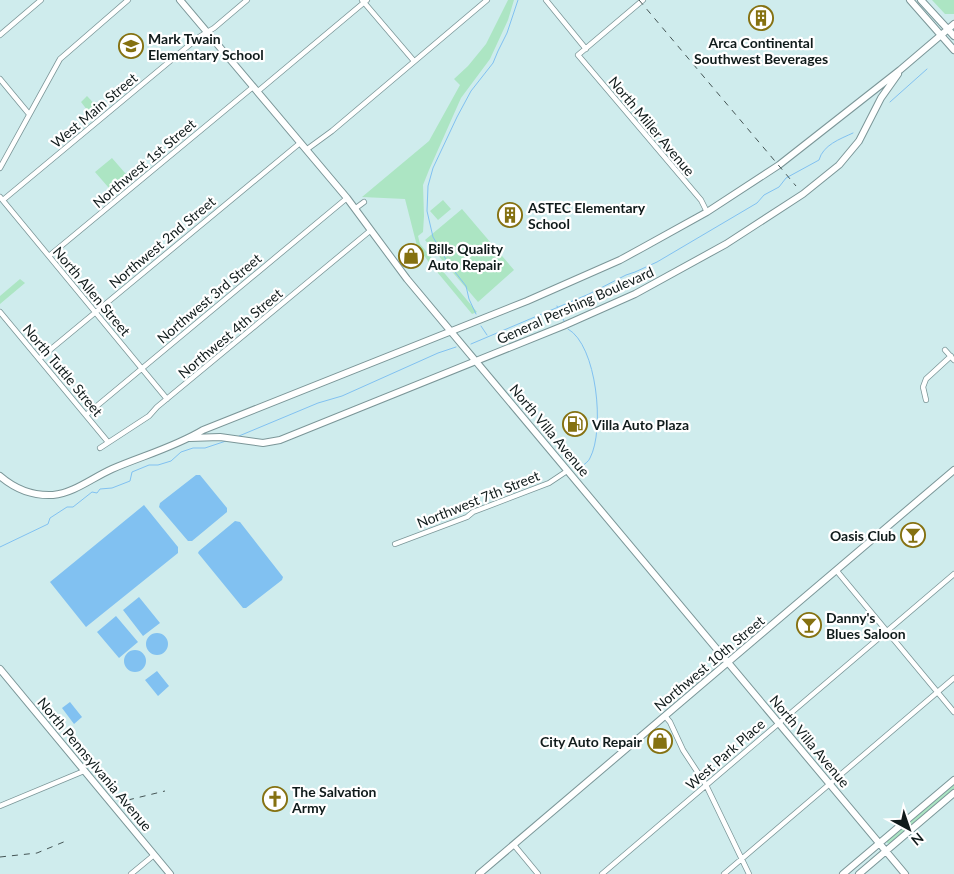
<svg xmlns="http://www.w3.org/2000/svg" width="954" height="874" font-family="Lato,sans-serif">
<rect width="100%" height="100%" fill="#cfeced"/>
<path fill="#ace5c3" d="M508 0H514L508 20 490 59 461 98 429 170 423 185 424 216 423 232 418 236 420 244 477 312 472 314 428 261 417 246 405 199 362 197 429 141 460 85 454 79 468 66 486 44Z
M932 0H954V14H945Z
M87 96 102 112 96 117 93 113 91 115 81 102Z
M112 158 132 181 115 195 95 172Z
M443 200 451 209 438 220 430 211Z
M462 209 514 270 478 302 425 240Z
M20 279 25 283 0 304V296Z
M954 783V789L890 844 887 843V840Z"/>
<path fill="#81c1f1" d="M196 475H200L227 508V512L192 541H188L159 507 160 503Z
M144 505 178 547V553L86 627 50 582Z
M235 521 240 522 283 577 282 580 246 608H243L198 553 199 551Z
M139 597 160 623 143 636 123 610Z
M116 616 138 642 119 658 97 632Z
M146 644a11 11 0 1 1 22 0a11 11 0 1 1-22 0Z
M124 661a11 11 0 1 1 22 0a11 11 0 1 1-22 0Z
M157 671 169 686 158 696 145 680Z
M70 702 82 717 74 724 62 708Z"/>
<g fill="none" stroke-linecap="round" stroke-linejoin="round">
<path stroke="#81c1f1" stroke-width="1" d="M890 102 927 69
M557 306 564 321
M476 314 469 299 466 286 448 263 433 237 427 211 428 186 433 168 457 117 471 91 493 63 498 51 507 33 518 0
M481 326 487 335
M568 329C597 345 605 430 590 458 589 461 585 464 582 466
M471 344 589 294 626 275 635 272 657 262 757 203 764 195 779 187 786 178 819 160C823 145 840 139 853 133
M239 436 318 403 342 396 438 353 456 347
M0 547 48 524 50 518 67 507H73L92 492 97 493 100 489 112 488 130 481 132 472 149 465H158L171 461 181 452 193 448H205L226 441"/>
<defs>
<path id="street" d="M362 0 414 61
M546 0 586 49
M643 0 578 55 701 200 707 212
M0 35 41 0
M0 79 29 114
M257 92 367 0
M306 150 332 131 487 0
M0 168 60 59 128 0
M0 197 167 399
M3 200 199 37 214 28 247 0
M356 208 364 202
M49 256 253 87
M0 312 108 442
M945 350 954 360
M39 359 300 143
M926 400 923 387 926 379 951 356
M86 415 347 198
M100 448 149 416 157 407 371 230
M395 544 467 517 473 512 549 483 567 471
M836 570 954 712
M665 716 670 722 683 750 706 785 749 874
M0 806 84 771
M514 845 538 874
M131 874 154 855
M602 874 954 574
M724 874 954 678"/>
<path id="secondary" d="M180 0 347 198 407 279 905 874
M910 0 954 50
M921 0 954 36
M190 438 220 437 263 443 280 440 563 326 635 294 726 244 803 194 839 165 859 141 881 98 898 74
M0 476C15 489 33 496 53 495 74 493 92 478 112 469 142 456 175 447 203 430L527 301 620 260 642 248 707 212 779 165 900 70 954 24
M0 669 170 874
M479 874 954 470
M843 874 954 780
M859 874 954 793"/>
</defs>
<use href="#street" stroke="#7b9698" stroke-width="6"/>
<use href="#secondary" stroke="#7b9698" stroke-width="8"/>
<use href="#street" stroke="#fff" stroke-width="4.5"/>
<use href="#secondary" stroke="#fff" stroke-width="6"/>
<path stroke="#455555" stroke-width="1" stroke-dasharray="6 6" stroke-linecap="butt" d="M639 0 796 186
M128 800 165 791
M0 857 37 853 66 841"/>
</g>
<defs>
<symbol id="building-ring" viewBox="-11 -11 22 22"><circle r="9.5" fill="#fff" stroke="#857111" stroke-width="1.5"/><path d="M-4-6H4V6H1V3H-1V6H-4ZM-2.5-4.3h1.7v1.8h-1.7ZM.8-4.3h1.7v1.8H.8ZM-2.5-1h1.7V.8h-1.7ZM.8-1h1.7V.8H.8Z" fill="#857111"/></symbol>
<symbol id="school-ring" viewBox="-11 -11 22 22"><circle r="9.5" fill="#fff" stroke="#857111" stroke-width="1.5"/><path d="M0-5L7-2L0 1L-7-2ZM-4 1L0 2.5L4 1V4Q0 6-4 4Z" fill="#857111"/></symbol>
<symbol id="shop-ring" viewBox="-11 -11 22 22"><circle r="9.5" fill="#fff" stroke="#857111" stroke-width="1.5"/><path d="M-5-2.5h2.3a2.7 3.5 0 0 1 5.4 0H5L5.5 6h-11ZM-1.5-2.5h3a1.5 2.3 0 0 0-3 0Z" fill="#857111"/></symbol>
<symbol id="fuel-ring" viewBox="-11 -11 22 22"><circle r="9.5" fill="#fff" stroke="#857111" stroke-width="1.5"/><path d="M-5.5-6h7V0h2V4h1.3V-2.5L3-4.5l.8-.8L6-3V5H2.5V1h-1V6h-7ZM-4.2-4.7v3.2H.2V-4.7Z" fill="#857111"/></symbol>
<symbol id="bar-ring" viewBox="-11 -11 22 22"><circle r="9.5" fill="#fff" stroke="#857111" stroke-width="1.5"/><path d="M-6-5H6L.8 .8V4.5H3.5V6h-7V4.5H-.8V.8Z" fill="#857111"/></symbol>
<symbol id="church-ring" viewBox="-11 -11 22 22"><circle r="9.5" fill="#fff" stroke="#857111" stroke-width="1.5"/><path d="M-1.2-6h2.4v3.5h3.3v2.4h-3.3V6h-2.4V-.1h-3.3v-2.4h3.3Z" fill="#857111"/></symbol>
</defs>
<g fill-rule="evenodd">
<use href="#building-ring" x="747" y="4" width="28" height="28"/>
<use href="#school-ring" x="117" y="32" width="28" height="28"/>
<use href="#building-ring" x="496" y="201" width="28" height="28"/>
<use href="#shop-ring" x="397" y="242" width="28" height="28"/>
<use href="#fuel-ring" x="561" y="410" width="28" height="28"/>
<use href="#bar-ring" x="899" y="521" width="28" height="28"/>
<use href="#bar-ring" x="795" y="611" width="28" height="28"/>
<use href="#shop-ring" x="646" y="727" width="28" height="28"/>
<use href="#church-ring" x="261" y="785" width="28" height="28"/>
</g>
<g text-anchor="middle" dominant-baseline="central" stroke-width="4.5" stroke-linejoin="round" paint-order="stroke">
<g font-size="14" font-weight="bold" fill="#101b1b" stroke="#fff" text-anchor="start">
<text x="148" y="38">Mark Twain<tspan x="148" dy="16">Elementary School</tspan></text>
<text x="761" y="42" text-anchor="middle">Arca Continental<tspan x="761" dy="16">Southwest Beverages</tspan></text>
<text x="528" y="207">ASTEC Elementary<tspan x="528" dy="16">School</tspan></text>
<text x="428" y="248">Bills Quality<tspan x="428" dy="16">Auto Repair</tspan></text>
<text x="592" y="424">Villa Auto Plaza</text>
<text x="896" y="535" text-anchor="end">Oasis Club</text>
<text x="826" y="617">Danny's<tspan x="826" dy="16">Blues Saloon</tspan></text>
<text x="642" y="741" text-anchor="end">City Auto Repair</text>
<text x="292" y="791">The Salvation<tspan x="292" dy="16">Army</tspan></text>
</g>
<g font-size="14" fill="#101b1b" stroke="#fff">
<text transform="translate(94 110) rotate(-40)">West Main Street</text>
<text transform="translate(652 126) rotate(50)">North Miller Avenue</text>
<text transform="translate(144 163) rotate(-40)">Northwest 1st Street</text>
<text transform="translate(162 242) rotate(-40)">Northwest 2nd Street</text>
<text transform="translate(92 291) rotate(50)">North Allen Street</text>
<text transform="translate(209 298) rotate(-40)">Northwest 3rd Street</text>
<text transform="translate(575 305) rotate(-24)">General Pershing Boulevard</text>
<text transform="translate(230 333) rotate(-40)">Northwest 4th Street</text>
<text transform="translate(63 370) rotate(50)">North Tuttle Street</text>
<text transform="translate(550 430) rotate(50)">North Villa Avenue</text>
<text transform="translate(478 499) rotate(-22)">Northwest 7th Street</text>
<text transform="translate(709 663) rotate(-40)">Northwest 10th Street</text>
<text transform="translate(810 741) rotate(50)">North Villa Avenue</text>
<text transform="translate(725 754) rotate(-41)">West Park Place</text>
<text transform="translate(95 764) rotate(50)">North Pennsylvania Avenue</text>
</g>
</g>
<g transform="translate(909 829) rotate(140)" stroke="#ffffff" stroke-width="4" paint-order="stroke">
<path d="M0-4L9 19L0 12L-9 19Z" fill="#101b1b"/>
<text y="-8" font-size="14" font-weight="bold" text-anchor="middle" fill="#101b1b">N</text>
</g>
</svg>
